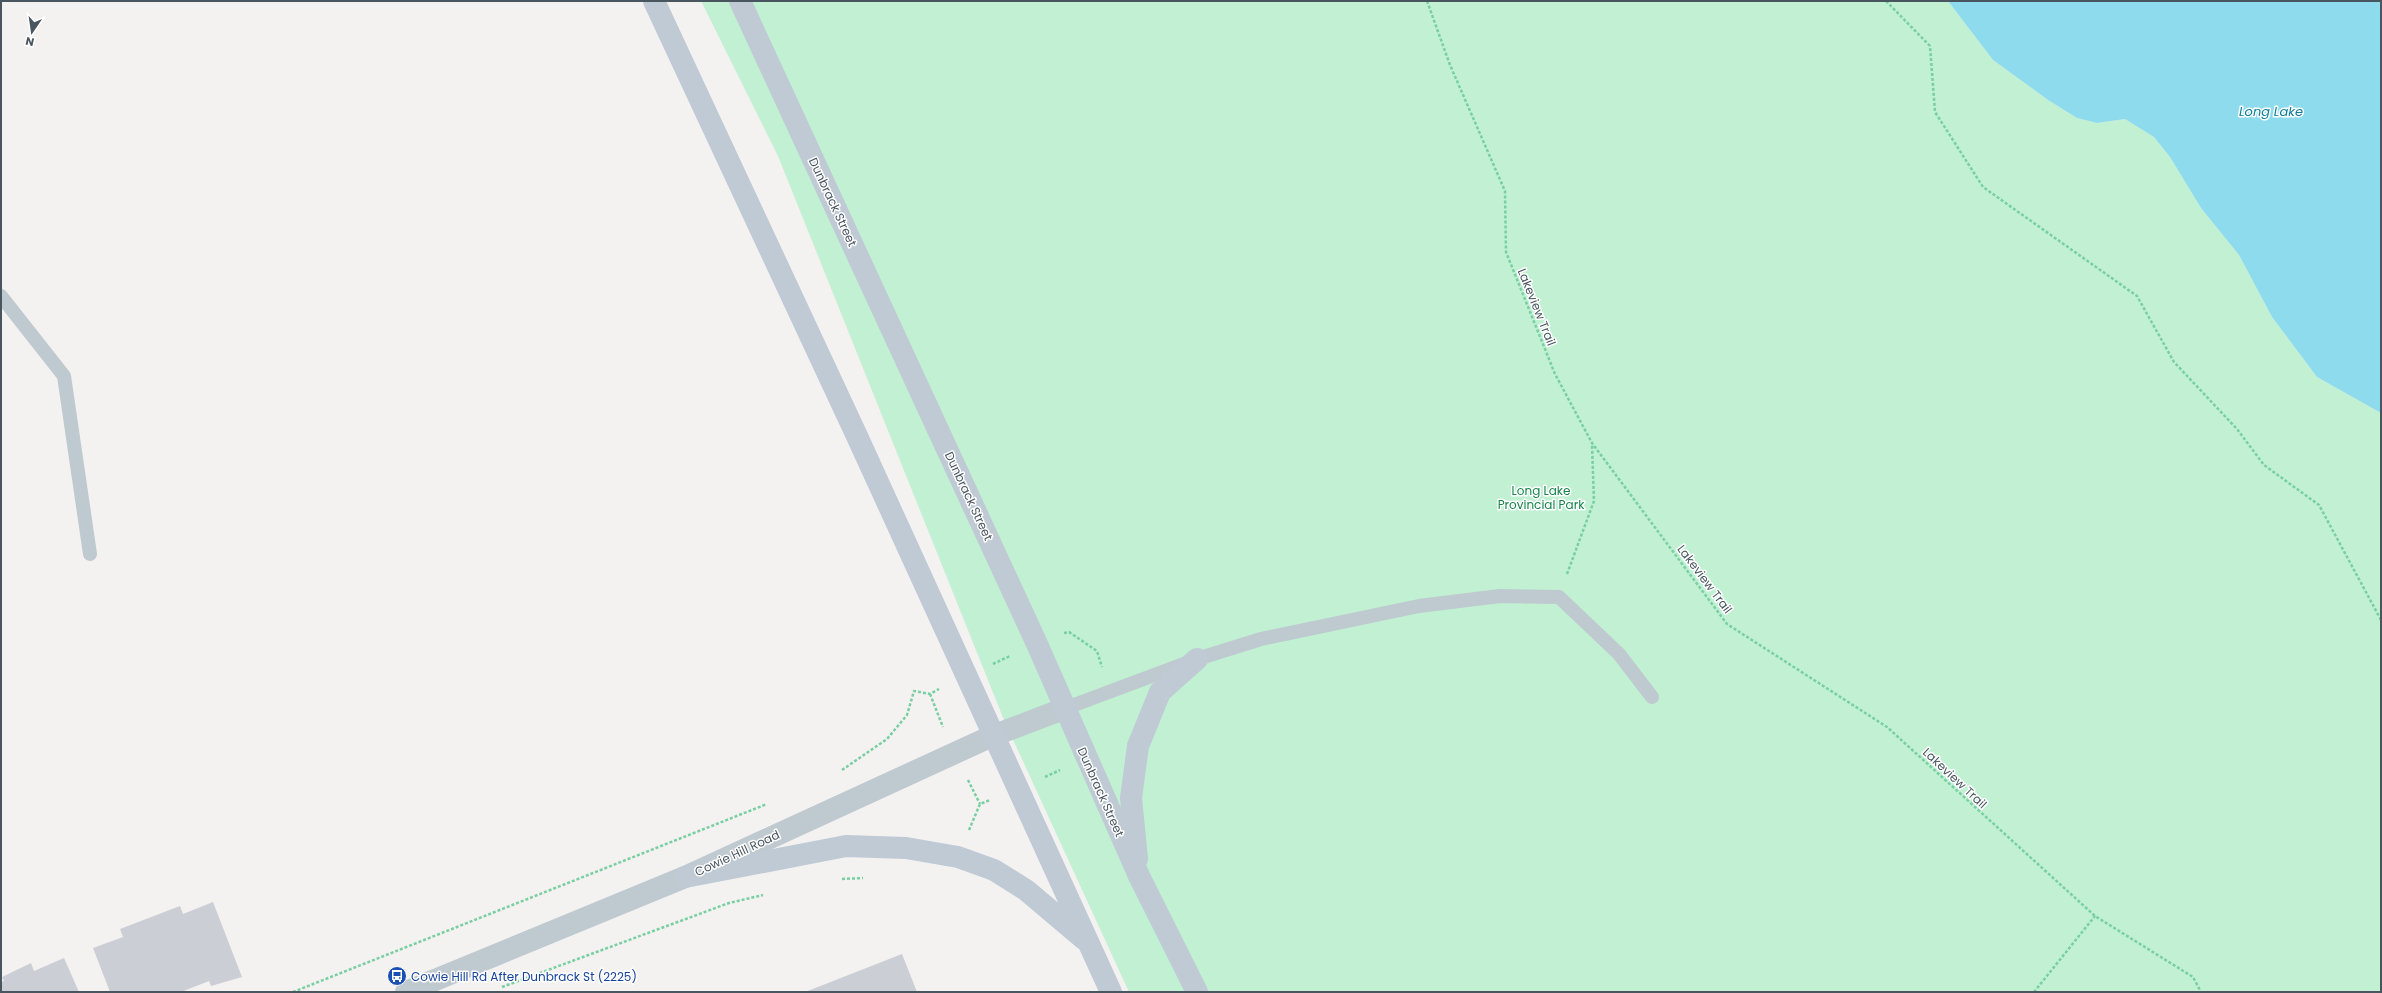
<svg xmlns="http://www.w3.org/2000/svg" width="2382" height="993" font-family="Poppins,sans-serif">
<rect width="100%" height="100%" fill="#f4f1f1"/>
<path fill="#c1f0d2" d="M701 1H1948L1993 60 2048 100 2077 118 2097 123 2125 119 2154 137 2170 157 2201 208 2239 255 2272 317 2317 377 2381 413V992H1129L1004 720 778 156Z"/>
<path fill="#8edbed" d="M1948 1H2381V413L2317 377 2272 317 2239 255 2201 208 2170 157 2154 137 2125 119 2097 123 2077 118 2048 100 1993 60Z"/>
<path fill="#cbced4" d="M213 902 242 977 211 986 209 981 181 992H110L93 948 123 937 120 929 180 906 183 914Z
M902 954 917 992H805Z
M64 958 79 992H1V982L4 981 2 977 31 963 34 971Z"/>
<g fill="none" stroke-linecap="round" stroke-linejoin="round">
<path stroke="#78cfa2" stroke-width="2.5" stroke-dasharray="3 2" stroke-linecap="butt" d="M1427 1 1450 65 1505 191 1506 252 1555 374 1592 443 1727 624 1887 727 2095 916 2193 977 2201 992
M1886 1 1930 46 1935 112 1983 187 2137 296 2174 362 2237 429 2264 465 2319 505 2381 620
M1567 574 1594 501 1592 444
M1064 633 1069 632 1097 651 1102 667
M993 664 1010 656
M930 694 943 727
M842 770 887 739 907 715 914 691 930 694 939 689
M1045 777 1060 770
M968 780 980 804
M969 830 980 804 990 800
M842 879 863 878
M502 987 729 903 763 895
M293 992 767 804
M2034 992 2095 916"/>
<path stroke="#bfc9d0" stroke-width="14" d="M1 296 64 376 90 554
M1066 708 1197 659 1261 639 1419 606 1500 596 1559 597 1619 654 1652 697"/>
<path stroke="#bfc9d0" stroke-width="22" d="M406 992 685 877 992 736 1066 708"/>
<path stroke="#bfcad5" stroke-width="22" d="M654 1 856 434 1111 992
M740 1 1037 644 1139 876 1197 992
M1137 859 1131 798 1138 746 1160 692 1197 659
M685 877 846 846 906 848 958 857 994 870 1026 890 1084 939"/>
</g>
<defs>
<symbol id="bus-disc" viewBox="-11 -11 22 22"><circle r="9.5" fill="#1a4fb4" stroke="#fff"/><path d="M-5-6H5V4H4V6H2V4H-2V6H-4V4H-5ZM-3.5-4V0h7V-4ZM-3.5 1.2v1.5H-2V1.2ZM2 1.2v1.5H3.5V1.2Z" fill="#fff"/></symbol>
</defs>
<g fill-rule="evenodd">
<use href="#bus-disc" x="386" y="965" width="22" height="22"/>
</g>
<g text-anchor="middle" dominant-baseline="central" stroke-width="3" stroke-linejoin="round" paint-order="stroke">
<g font-size="12" fill="#49555f" stroke="#fff">
<text transform="translate(833 202) rotate(65)">Dunbrack Street</text>
<text transform="translate(1537 307) rotate(68)">Lakeview Trail</text>
<text transform="translate(969 496) rotate(65)">Dunbrack Street</text>
<text transform="translate(1705 579) rotate(53)">Lakeview Trail</text>
<text transform="translate(1955 778) rotate(43)">Lakeview Trail</text>
<text transform="translate(1101 792) rotate(66)">Dunbrack Street</text>
<text transform="translate(737 853) rotate(-25)">Cowie Hill Road</text>
</g>
<g font-size="12" fill="#17834b" stroke="#fff">
<text x="1541" y="490">Long Lake<tspan x="1541" dy="14">Provincial Park</tspan></text>
</g>
<g font-size="12" fill="#164399" stroke="#fff" text-anchor="start">
<text x="411" y="976">Cowie Hill Rd After Dunbrack St (2225)</text>
</g>
<g font-size="13" font-style="italic" fill="#0c7e98" stroke="#fff">
<text x="2271" y="111">Long Lake</text>
</g>
</g>
<rect width="2382" height="993" fill="none" stroke="#49555f" stroke-width="4"/>
<g transform="translate(32 32) rotate(193)" stroke="#ffffff" stroke-width="3" paint-order="stroke">
<path d="M0-3L7 15L0 10L-7 15Z" fill="#49555f"/>
<text y="-6" font-size="11" font-weight="bold" text-anchor="middle" fill="#49555f">N</text>
</g>
</svg>
